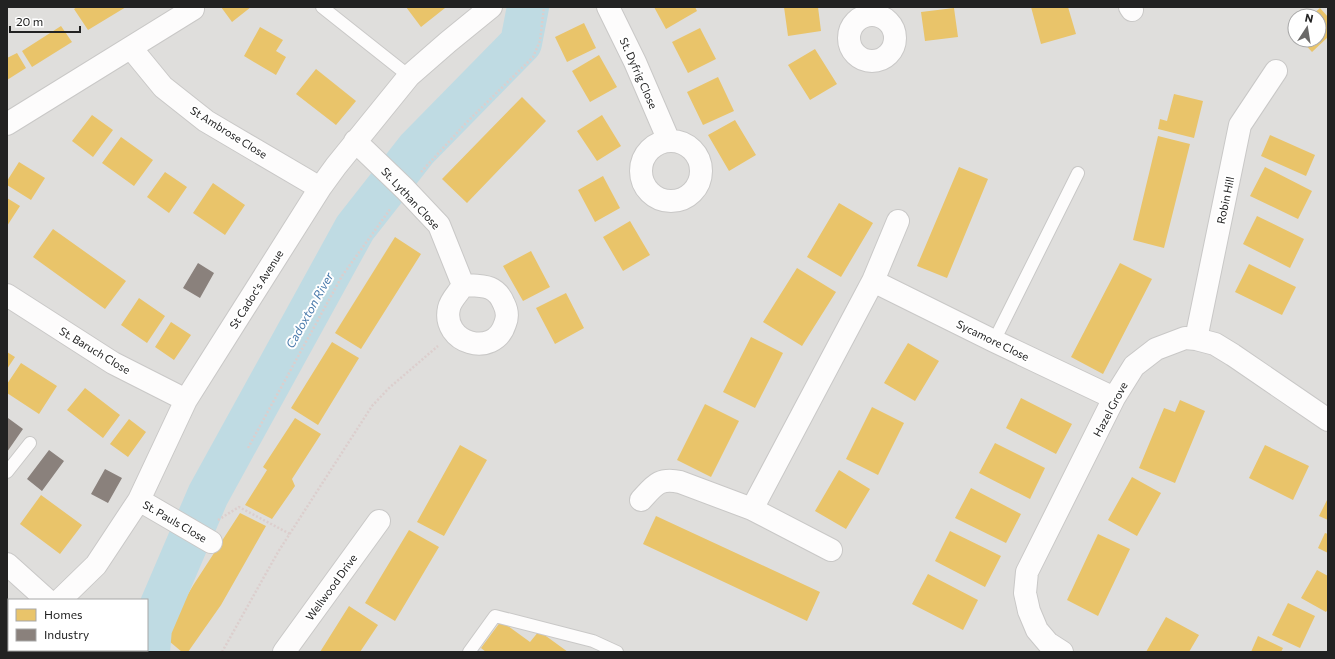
<svg xmlns="http://www.w3.org/2000/svg" width="1335" height="659" font-family="Commissioner,sans-serif">
<rect width="100%" height="100%" fill="#f0eeeb"/>
<path fill="#dfdedc" fill-rule="evenodd" d="M7 7H1328V652H7ZM1295 16H1319V40H1295ZM9 600H147V650H9Z"/>
<path fill="#e9c46a" d="M77 7H126L88 30 74 9Z
M221 7H251L232 22Z
M406 7H444L445 8 421 27Z
M654 7H695L697 11 666 29Z
M784 7H818L821 31 788 36Z
M1031 7H1068L1076 34 1041 44Z
M954 8 958 37 925 41 921 12Z
M1320 8 1328 17V37L1312 52 1301 40H1319V16H1311Z
M584 23 596 48 567 62 555 37Z
M61 26 72 42 32 67 22 51Z
M260 27 283 40 276 51 286 57 276 75 244 56Z
M700 28 716 59 688 73 672 42Z
M815 49 837 84 810 100 788 65Z
M17 53 26 68 7 80V58Z
M599 55 617 87 590 102 572 71Z
M316 69 356 101 336 125 296 94Z
M718 77 734 111 703 125 687 92Z
M1174 94 1203 101 1194 138 1158 129 1160 119 1167 121Z
M522 97 546 121 467 203 442 179Z
M92 115 113 130 93 157 72 141Z
M602 115 621 146 597 161 577 131Z
M735 120 756 155 729 171 708 135Z
M1270 135 1315 155 1306 176 1261 156Z
M1158 136 1190 144 1164 248 1133 240Z
M121 137 153 160 134 186 102 163Z
M19 162 45 178 31 200 7 185V181Z
M959 167 988 179 947 278 917 266Z
M1265 167 1312 191 1298 219 1250 196Z
M165 172 187 187 169 213 147 197Z
M603 176 620 208 595 222 578 190Z
M213 183 245 205 225 235 193 213Z
M7 198 20 206 7 226Z
M839 203 873 223 841 277 807 257Z
M1257 216 1304 239 1290 268 1243 244Z
M630 221 650 255 623 271 603 237Z
M53 229 126 281 105 309 33 257Z
M395 237 421 254 361 349 335 333Z
M531 251 550 287 523 301 503 266Z
M1120 263 1152 279 1103 374 1071 357Z
M1249 264 1296 287 1282 315 1235 292Z
M797 268 836 292 802 346 763 322Z
M566 293 584 328 555 344 536 308Z
M139 298 165 316 147 343 121 325Z
M171 322 191 335 174 360 155 347Z
M751 337 783 353 755 408 723 392Z
M332 342 359 358 318 425 291 408Z
M908 343 939 361 915 401 884 383Z
M7 352 15 357 7 369Z
M21 363 57 386 39 414 7 393V384Z
M85 388 120 415 103 438 67 410Z
M1021 398 1072 424 1056 454 1006 428Z
M1180 400 1205 411 1175 483 1139 468 1164 408 1175 412Z
M705 404 739 421 711 477 677 460Z
M872 407 904 423 878 475 846 459Z
M295 418 321 434 292 479 295 486 272 519 245 505 267 470 263 467Z
M129 419 146 432 128 457 110 444Z
M995 443 1045 468 1030 499 979 473Z
M460 445 487 460 444 536 417 522Z
M1265 445 1309 466 1293 500 1249 478Z
M839 470 870 489 846 529 815 511Z
M1132 477 1161 493 1137 536 1108 520Z
M971 488 1021 514 1006 543 955 518Z
M41 495 82 525 60 554 20 524Z
M1328 498V520L1319 516Z
M240 513 266 526 221 605 188 652H182L163 636 194 584Z
M656 516 820 592 807 621 643 544Z
M409 530 439 547 395 621 365 603Z
M950 531 1001 556 985 587 935 561Z
M1325 533 1328 534V553L1318 548Z
M1098 534 1130 549 1098 616 1067 600Z
M1317 570 1328 576V609L1326 612 1301 598Z
M928 574 978 600 963 630 912 604Z
M1288 603 1315 616 1300 648 1272 635Z
M349 606 378 625 360 652H320Z
M7 608 9 610V619L7 621Z
M1166 617 1199 635 1189 652H1146Z
M501 621 530 642 539 631 568 652H486L481 648Z
M1258 636 1283 648 1281 652H1251Z
M86 650H105L104 652H85Z"/>
<path fill="#8a817c" d="M198 263 214 273 200 298 183 288Z
M8 418 23 429 7 452V420Z
M49 450 64 461 42 491 27 479Z
M105 469 122 478 108 503 91 494Z"/>
<g fill="none" stroke-linecap="round" stroke-linejoin="round">
<path stroke="#bfdbe3" stroke-width="42" d="M149 652 151 628 208 495 355 228 417 149 521 43 528 7"/>
<defs>
<path id="service" d="M322 7 409 76
M994 341 1078 173
M7 472 30 443
M469 652 495 616 593 641 617 652"/>
<path id="minor" d="M608 7 635 62 669 141
M1130 7 1132 10
M849 38a23 23 0 1 1 46 0a23 23 0 1 1-46 0Z
M131 48 163 87 206 121 320 188
M7 124 193 9
M355 141 405 189 439 225 463 285C459 293 451 299 449 308 441 343 494 359 505 324 508 317 507 310 504 304 496 284 482 286 463 285
M641 171a30 30 0 1 1 60 0a30 30 0 1 1-60 0Z
M873 281 898 221
M7 295 113 363 186 400
M1196 339 1240 125 1276 71
M139 500 211 542
M641 500C654 486 659 477 680 482L752 509 831 550
M752 509 873 281 994 341 1114 398
M7 564 47 600
M60 600 96 565 139 500 186 400 320 188 336 166 409 76 448 42 491 7
M14 652 16 650
M48 652V650
M284 652 379 521
M1062 652 1048 643 1037 630 1029 611 1025 593 1027 572 1114 398 1134 366 1156 349 1185 338 1196 339 1215 344 1233 355 1328 420"/>
</defs>
<use href="#service" stroke="#c9c8c7" stroke-width="14"/>
<use href="#minor" stroke="#c9c8c7" stroke-width="24"/>
<path stroke="#dccecd" stroke-width="2.5" stroke-dasharray="2 2" stroke-linecap="butt" d="M421 172 466 123 533 57 540 41 544 7
M248 448 342 276 391 208
M218 520 239 507 290 534
M222 652 278 552 372 406 389 388 438 346"/>
<use href="#service" stroke="#fdfcfc" stroke-width="12"/>
<use href="#minor" stroke="#fdfcfc" stroke-width="22"/>
</g>
<g text-anchor="middle" dominant-baseline="central" stroke-width="4" stroke-linejoin="round" paint-order="stroke">
<g font-size="11" fill="#222" stroke="#fff">
<text transform="translate(639 73) rotate(66)">St. Dyfrig Close</text>
<text transform="translate(229 132) rotate(32)">St Ambrose Close</text>
<text transform="translate(411 198) rotate(47)">St. Lythan Close</text>
<text transform="translate(1225 200) rotate(-78)">Robin Hill</text>
<text transform="translate(256 289) rotate(-58)">St Cadoc's Avenue</text>
<text transform="translate(993 340) rotate(26)">Sycamore Close</text>
<text transform="translate(95 350) rotate(31)">St. Baruch Close</text>
<text transform="translate(1110 409) rotate(-62)">Hazel Grove</text>
<text transform="translate(175 521) rotate(30)">St. Pauls Close</text>
<text transform="translate(331 587) rotate(-54)">Wellwood Drive</text>
</g>
<g font-size="12" font-style="italic" fill="#4a7aab" stroke="#fff">
<text transform="translate(309 310) rotate(-61)">Cadoxton River</text>
</g>
</g>
<rect width="1335" height="659" fill="none" stroke="#222222" stroke-width="16"/>
<rect x="8" y="599" width="140" height="52" fill="#ffffff" stroke="#a7a7a7"/>
<rect x="16" y="609" width="20" height="12" fill="#e9c46a" stroke="#a7a7a7"/>
<text x="44" y="619" font-size="12" fill="#222222">Homes</text>
<rect x="16" y="629" width="20" height="12" fill="#8a817c" stroke="#a7a7a7"/>
<text x="44" y="639" font-size="12" fill="#222222">Industry</text>
<g transform="translate(1307 28) rotate(12)"><circle r="19" fill="#ffffff" stroke="#a7a7a7"/>
<path d="M0-3L7 15L0 10L-7 15Z" fill="#6a6968"/>
<text y="-6" font-size="11" font-weight="bold" text-anchor="middle" fill="#222222">N</text>
</g>
<path d="M10 26v6h70v-6" fill="none" stroke="#222222" stroke-width="2"/>
<text x="16" y="26" font-size="12" fill="#222222" stroke="#ffffff" stroke-width="3" paint-order="stroke">20 m</text>
</svg>
